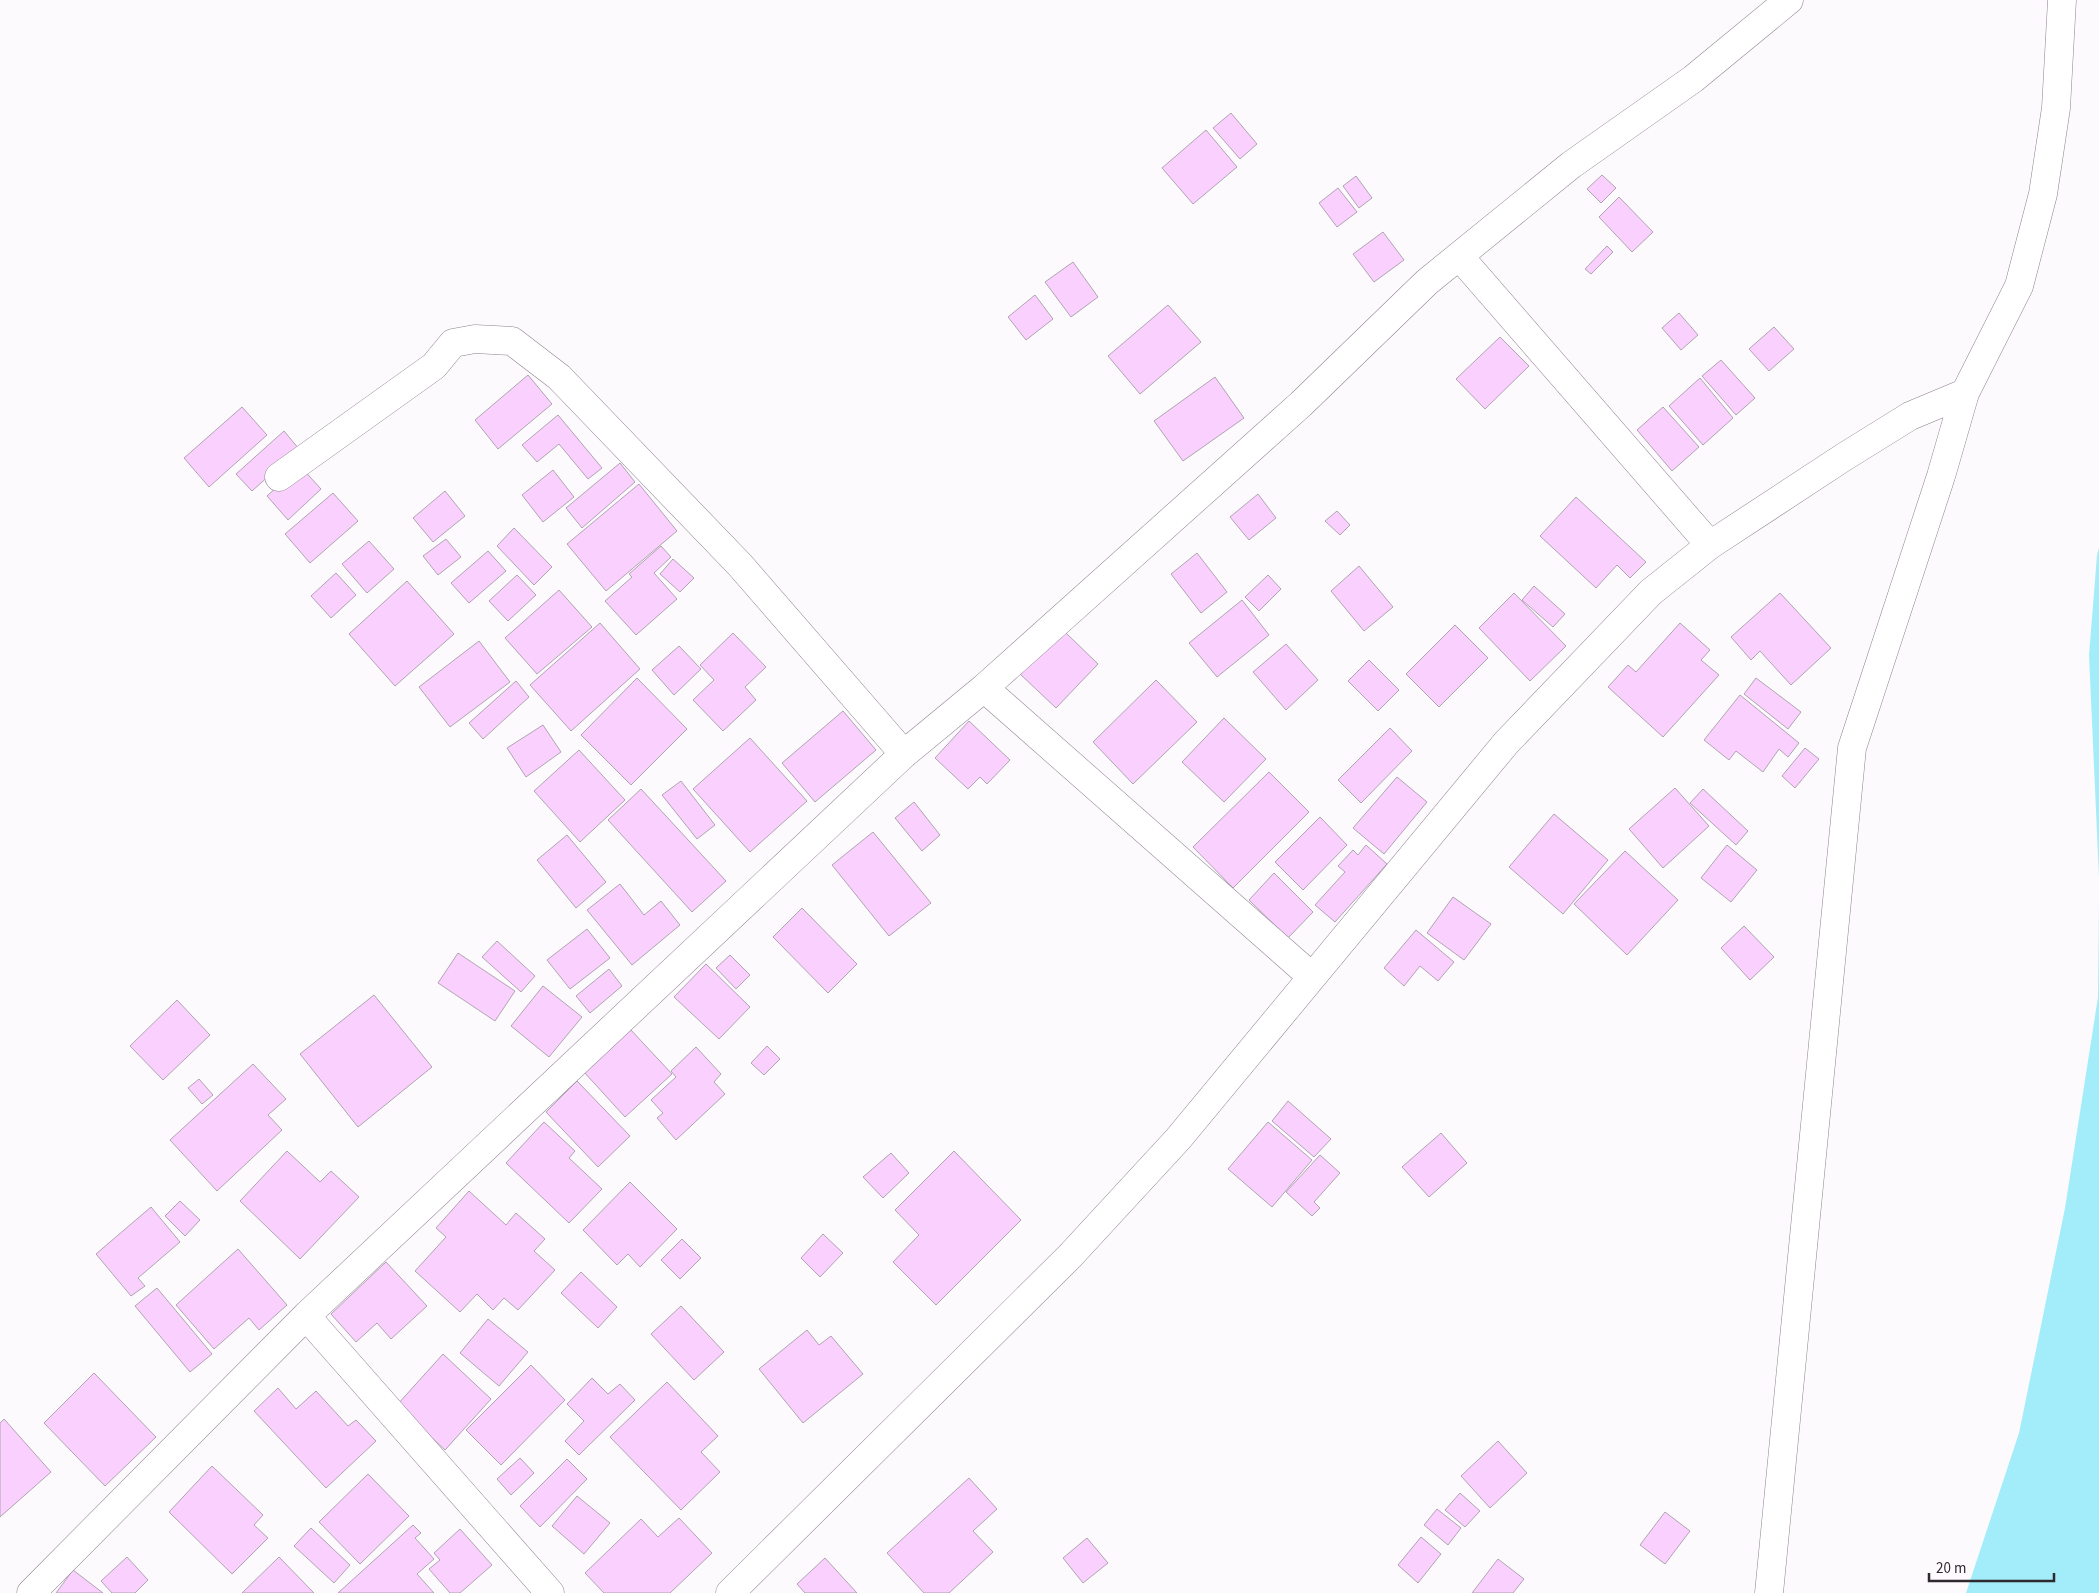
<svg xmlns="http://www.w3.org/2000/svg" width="2099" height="1593" font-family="'Source Sans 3',sans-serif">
<rect width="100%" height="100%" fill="#fdfafd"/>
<path fill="#a3edfa" d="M2099 548V878L2089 655 2097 555Z
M2099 902V1593H1966L2019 1433 2065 1208 2098 997Z"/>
<path fill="#fad1fe" stroke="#b0a3b1" d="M1231 113 1257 144 1240 159 1213 128Z
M1206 130 1237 167 1193 204 1162 168Z
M1602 175 1616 188 1601 203 1587 189Z
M1356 176 1372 198 1359 208 1343 186Z
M1338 188 1357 212 1337 227 1319 203Z
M1619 197 1653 232 1632 252 1599 217Z
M1383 232 1404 260 1374 282 1353 254Z
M1607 246 1613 252 1591 274 1585 269Z
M1073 262 1098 297 1071 317 1045 282Z
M1035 295 1053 319 1026 340 1008 317Z
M1168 305 1201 342 1140 394 1108 356Z
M1679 313 1698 335 1681 350 1662 328Z
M1774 327 1794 349 1769 371 1749 349Z
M1500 337 1529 366 1485 409 1456 379Z
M1721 360 1755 398 1736 415 1702 376Z
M528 375 552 404 498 449 475 420Z
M1215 377 1244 418 1183 461 1154 421Z
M1700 378 1733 418 1703 445 1669 406Z
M242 407 267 435 209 487 184 458Z
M1663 407 1699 447 1672 471 1637 430Z
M558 415 602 468 588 479 559 444 537 462 522 445Z
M284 431 299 449 252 491 236 474Z
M620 463 635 482 582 528 566 508Z
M300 466 321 489 288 520 267 496Z
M553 470 574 497 543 522 522 495Z
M639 484 677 531 606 591 567 544Z
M445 491 465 516 433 542 413 518Z
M333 493 358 521 310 563 285 534Z
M1258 494 1276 518 1249 540 1230 517Z
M1576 497 1646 562 1630 578 1617 565 1596 588 1540 536Z
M1337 511 1350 525 1340 535 1325 521Z
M514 528 552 567 534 585 497 546Z
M446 539 461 557 438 575 423 556Z
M369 541 394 569 367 593 342 564Z
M661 546 671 557 654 573 677 599 636 635 605 601 632 577 629 574Z
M488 551 506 571 469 603 451 583Z
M1197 553 1227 592 1201 613 1171 574Z
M673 559 694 578 680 592 660 574Z
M1359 566 1393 607 1364 631 1331 591Z
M336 573 356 595 331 618 311 596Z
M517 575 536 595 508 621 489 601Z
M1268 575 1281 589 1259 611 1245 597Z
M407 581 454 634 395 686 349 634Z
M1534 586 1565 614 1553 627 1522 600Z
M559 590 592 627 537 674 505 638Z
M1514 593 1566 646 1530 681 1479 628Z
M1780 593 1831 648 1791 685 1760 651 1751 660 1731 637Z
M1242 600 1269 635 1217 677 1189 643Z
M600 623 640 669 571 731 530 685Z
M1680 623 1710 650 1701 660 1719 675 1663 737 1608 687 1628 665 1636 672Z
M1455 625 1488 658 1439 707 1406 674Z
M1063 630 1098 664 1056 708 1020 674Z
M733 633 766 667 745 687 756 700 723 731 693 700 714 680 700 665Z
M479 641 510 682 450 727 419 687Z
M1286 644 1318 680 1286 710 1253 672Z
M679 646 701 669 674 695 652 670Z
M1369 660 1399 690 1378 711 1348 681Z
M637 678 687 729 631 785 581 735Z
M1756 678 1801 712 1788 729 1744 694Z
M1156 680 1197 722 1133 784 1093 742Z
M516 681 529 697 483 739 469 723Z
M1740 695 1799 743 1788 757 1779 749 1763 772 1736 751 1729 760 1704 740Z
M843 711 876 750 815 802 782 763Z
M1224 718 1266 759 1224 802 1182 762Z
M969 721 1010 760 987 784 980 777 968 789 935 758Z
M543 725 561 752 526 777 507 748Z
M1390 728 1412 751 1361 803 1338 780Z
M750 738 807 801 750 852 693 789Z
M1805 748 1819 759 1795 788 1782 776Z
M579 750 625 800 580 842 534 791Z
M1269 772 1309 812 1233 888 1193 847Z
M1397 777 1427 802 1384 854 1353 828Z
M681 781 715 825 697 839 662 795Z
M1675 788 1709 826 1663 868 1629 829Z
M641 789 726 881 692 912 608 820Z
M1703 789 1748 831 1736 845 1690 803Z
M914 802 940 835 922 851 895 818Z
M1554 814 1608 860 1563 914 1509 867Z
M1320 817 1347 845 1303 890 1275 862Z
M873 832 931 903 889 936 832 865Z
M567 835 606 882 576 908 537 860Z
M1366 845 1387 864 1335 922 1315 905 1345 872 1338 866 1353 850 1358 855Z
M1727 845 1757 870 1731 902 1701 878Z
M1625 851 1678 900 1627 955 1574 904Z
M1274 873 1313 912 1288 938 1249 900Z
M620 884 644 915 661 901 680 925 632 965 587 910Z
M1453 897 1491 924 1464 960 1427 933Z
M802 908 857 964 828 993 773 937Z
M1744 926 1774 957 1750 980 1721 948Z
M587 929 610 958 570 989 547 960Z
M1416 930 1454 962 1438 981 1420 966 1404 986 1384 968Z
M497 941 535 976 521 992 482 957Z
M458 953 515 991 495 1021 438 983Z
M730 955 750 975 736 989 716 968Z
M706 964 750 1007 719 1039 674 997Z
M609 969 622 986 590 1013 576 996Z
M543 986 582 1017 549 1057 511 1026Z
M374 995 432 1067 358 1127 300 1054Z
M177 1000 210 1035 163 1080 130 1046Z
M630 1029 672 1074 625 1117 584 1072Z
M767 1046 780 1059 764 1075 751 1063Z
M696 1047 721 1074 714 1082 725 1094 676 1140 657 1118 663 1113 651 1100 676 1077 671 1071Z
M253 1064 286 1099 268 1115 282 1130 217 1191 170 1140Z
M199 1079 213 1095 202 1104 188 1088Z
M577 1081 630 1136 598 1167 546 1112Z
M1288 1101 1331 1139 1314 1157 1272 1121Z
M544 1122 575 1151 569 1158 602 1189 569 1223 506 1163Z
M1268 1122 1312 1160 1272 1207 1228 1169Z
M1441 1133 1467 1163 1429 1197 1402 1167Z
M287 1151 320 1182 331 1171 359 1197 300 1259 240 1201Z
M954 1151 1021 1220 936 1305 893 1262 919 1235 895 1210Z
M891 1153 909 1173 883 1198 863 1177Z
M1320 1155 1340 1173 1314 1202 1320 1208 1312 1216 1286 1192Z
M630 1182 677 1229 640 1267 628 1254 617 1265 583 1230Z
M469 1191 506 1225 516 1213 545 1239 534 1251 555 1270 518 1310 504 1298 493 1310 477 1294 460 1312 415 1271 446 1237 436 1228Z
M180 1201 200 1220 185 1236 165 1216Z
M151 1207 180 1242 138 1278 145 1286 131 1296 96 1254Z
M823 1234 843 1253 820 1277 801 1258Z
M682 1239 701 1258 680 1279 661 1260Z
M238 1249 287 1305 259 1330 249 1318 214 1349 176 1305Z
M386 1262 427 1306 391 1339 377 1323 356 1342 331 1314Z
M581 1272 617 1307 598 1328 561 1293Z
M157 1288 212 1354 190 1372 135 1306Z
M681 1306 724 1352 694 1380 651 1334Z
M488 1319 528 1352 499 1386 460 1353Z
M807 1330 819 1345 831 1336 863 1374 803 1423 759 1369Z
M443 1354 491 1399 445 1450 397 1405Z
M531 1365 565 1400 501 1465 466 1430Z
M94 1373 156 1437 105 1486 44 1423Z
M592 1378 608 1394 620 1384 635 1400 579 1455 565 1441 584 1421 567 1404Z
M667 1382 718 1436 701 1452 720 1472 681 1510 610 1437Z
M278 1388 296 1409 316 1391 348 1426 356 1420 376 1441 326 1488 254 1411Z
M4 1419 51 1472 0 1517V1423Z
M1498 1441 1527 1473 1490 1508 1461 1476Z
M520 1458 534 1473 511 1495 497 1479Z
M567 1459 587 1479 540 1527 520 1506Z
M212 1466 263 1515 254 1525 268 1538 232 1574 169 1512Z
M368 1474 409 1516 360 1564 319 1522Z
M969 1478 997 1509 973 1531 993 1552 949 1593H924L887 1553Z
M1460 1493 1480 1511 1465 1527 1445 1510Z
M577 1496 610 1523 584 1554 552 1526Z
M1437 1509 1461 1528 1448 1545 1424 1525Z
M1665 1512 1690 1531 1665 1564 1640 1545Z
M679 1518 712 1553 670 1593H604L585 1573 641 1519 658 1537Z
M413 1525 421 1533 415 1538 434 1559 417 1574 434 1593H338Z
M311 1528 350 1565 334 1583 294 1546Z
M460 1529 492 1565 460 1593H450L429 1569 440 1560 434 1553Z
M1421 1537 1441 1554 1418 1583 1398 1565Z
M1087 1538 1108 1563 1083 1583 1063 1558Z
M127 1557 148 1580 135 1593H112L101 1581Z
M279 1557 314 1593H242Z
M825 1558 857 1593H805L797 1584Z
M1498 1559 1524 1579 1513 1593H1472Z
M73 1570 103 1593H56Z"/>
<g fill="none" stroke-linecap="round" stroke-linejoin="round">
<defs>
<path id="minor" d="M1459 256 1710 545
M279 477 434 366 453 343 475 339 512 341 559 377 740 565 904 754
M984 688 1311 976
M306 1316 550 1593
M31 1593 306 1316 904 754 984 688 1301 404 1427 282 1571 165 1693 79 1789 0
M730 1593 1070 1256 1178 1139 1506 743 1651 592 1710 545 1844 457 1910 416 1965 393
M1769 1593 1852 748 1941 476 1965 393 2019 286 2043 194 2056 108 2062 0"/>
</defs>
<use href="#minor" stroke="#8e8290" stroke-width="29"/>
<use href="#minor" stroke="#fff" stroke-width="28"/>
</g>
<path d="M1929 1573v8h125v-8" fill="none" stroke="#2f2a30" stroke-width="2.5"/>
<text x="1936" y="1573" font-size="15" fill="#2f2a30" stroke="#fdfafd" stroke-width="4" paint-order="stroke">20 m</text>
</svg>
